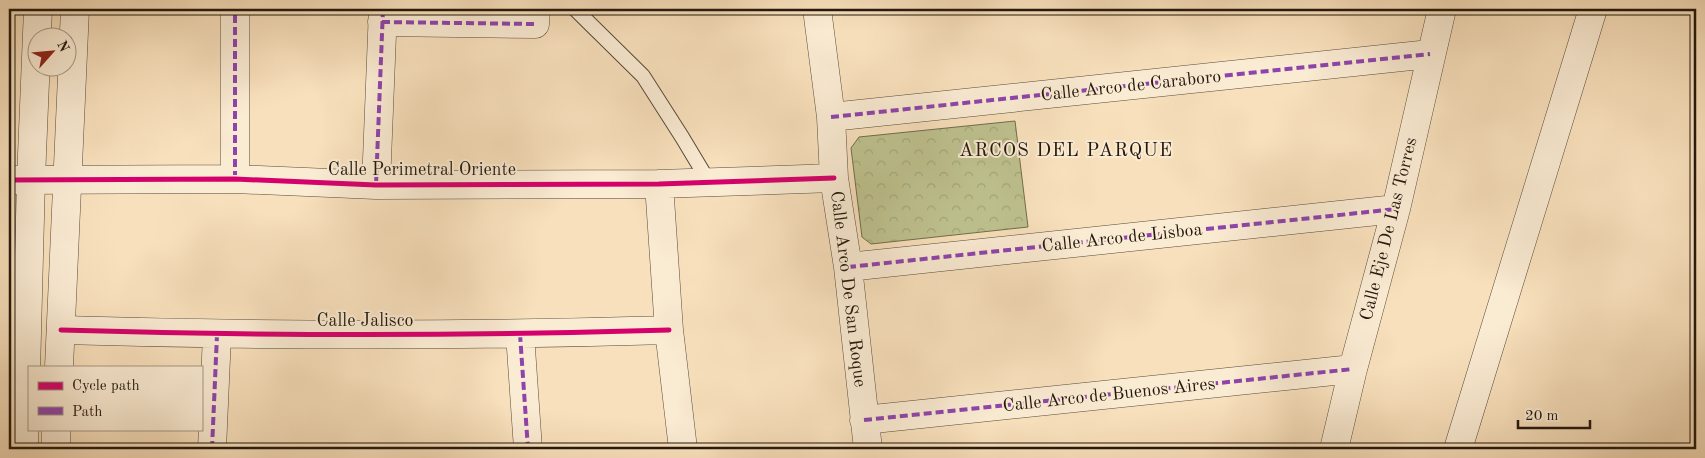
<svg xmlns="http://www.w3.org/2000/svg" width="1705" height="458" font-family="'Old Standard TT',serif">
<defs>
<pattern id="park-crowns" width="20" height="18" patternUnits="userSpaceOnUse" patternTransform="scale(1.25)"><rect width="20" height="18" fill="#bec28f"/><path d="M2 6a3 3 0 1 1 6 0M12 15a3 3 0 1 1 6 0" fill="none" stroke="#a3a67a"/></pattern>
</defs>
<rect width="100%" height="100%" fill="#f8e0bc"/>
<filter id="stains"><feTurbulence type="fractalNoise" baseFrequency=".004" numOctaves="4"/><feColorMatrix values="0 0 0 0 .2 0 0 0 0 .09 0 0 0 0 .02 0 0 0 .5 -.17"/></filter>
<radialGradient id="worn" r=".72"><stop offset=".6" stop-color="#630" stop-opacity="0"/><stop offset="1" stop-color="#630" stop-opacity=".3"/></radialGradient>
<path fill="url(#park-crowns)" stroke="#706d4e" d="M1015 121 1028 227 871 244 862 237 851 148 859 137Z"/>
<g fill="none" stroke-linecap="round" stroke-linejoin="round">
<defs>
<path id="service" d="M575 9 643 76 682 137 709 182"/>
<path id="minor" d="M817 9 831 117 834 178 848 267 868 449
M382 22 535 24 536 9
M831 117 1430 54
M235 179V9
M9 180 235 179 376 185 659 184 834 178
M659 184 669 330 683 449
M376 185 383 9
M848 267 1396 209
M61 330C264 336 466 336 669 330
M520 334 528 449
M864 420 1353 369
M212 449 217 335
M1334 449 1353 369 1396 209 1442 9
M1458 449 1593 9"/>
<path id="tertiary" d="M59 367 75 9
M24 449 31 179 38 9
M56 449V429"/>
</defs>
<use href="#service" stroke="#584a3a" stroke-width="16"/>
<use href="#minor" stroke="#584a3a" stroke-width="29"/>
<use href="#tertiary" stroke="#584a3a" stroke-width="29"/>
<use href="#service" stroke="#faebd3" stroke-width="14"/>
<use href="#minor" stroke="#faebd3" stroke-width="28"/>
<use href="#tertiary" stroke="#faebd3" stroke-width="28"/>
<path stroke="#8e44ad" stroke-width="4" stroke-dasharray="8 4" stroke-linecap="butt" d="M382 22 535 24
M831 117 1430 54
M235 179V9
M376 185 383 9
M848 267 1396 209
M520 334 528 449
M864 420 1353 369
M212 449 217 335"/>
<defs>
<path id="cycleway" d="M9 180 235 179 376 185 659 184 834 178
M61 330C264 336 466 336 669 330"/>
</defs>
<use href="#cycleway" stroke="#faebd3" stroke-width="8"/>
<use href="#cycleway" stroke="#d6006c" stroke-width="5"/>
</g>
<g text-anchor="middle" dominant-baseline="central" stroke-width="4" stroke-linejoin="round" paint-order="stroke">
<g font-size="18" fill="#23180e" stroke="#faebd3">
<text transform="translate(1131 86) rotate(-6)">Calle Arco de Caraboro</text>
<text x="422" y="170">Calle Perimetral Oriente</text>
<text transform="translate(1389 229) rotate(-76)">Calle Eje De Las Torres</text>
<text transform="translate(1122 238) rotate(-6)">Calle Arco de Lisboa</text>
<text transform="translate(848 289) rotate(83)">Calle Arco De San Roque</text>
<text x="365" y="321">Calle Jalisco</text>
<text transform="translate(1109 395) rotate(-6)">Calle Arco de Buenos Aires</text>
</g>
<g font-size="19" letter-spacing="1" fill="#23180e" stroke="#faebd3">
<text x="1066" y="151">ARCOS DEL PARQUE</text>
</g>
</g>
<rect width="1705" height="458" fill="none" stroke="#f8e0bc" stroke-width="30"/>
<rect x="10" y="10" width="1685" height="438" fill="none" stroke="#23180e" stroke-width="2.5"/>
<rect x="15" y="15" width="1675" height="428" fill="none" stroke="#23180e"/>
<rect x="28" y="366" width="175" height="65" fill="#faebd3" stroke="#a49784"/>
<rect x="38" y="382" width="25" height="8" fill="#d6006c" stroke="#a49784"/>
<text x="72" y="390" font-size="15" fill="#23180e">Cycle path</text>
<rect x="38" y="407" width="25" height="8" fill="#8e44ad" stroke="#a49784"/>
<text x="72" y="416" font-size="15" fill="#23180e">Path</text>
<g transform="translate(52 52) rotate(63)"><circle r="24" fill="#faebd3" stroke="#a49784"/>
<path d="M0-4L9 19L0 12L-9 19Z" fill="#8f2418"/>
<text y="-8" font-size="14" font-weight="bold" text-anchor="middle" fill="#23180e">N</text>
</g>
<path d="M1518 420v8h72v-8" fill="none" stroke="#23180e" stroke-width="2.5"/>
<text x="1525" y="420" font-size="15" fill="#23180e" stroke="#faebd3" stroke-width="4" paint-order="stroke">20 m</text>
<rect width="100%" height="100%" filter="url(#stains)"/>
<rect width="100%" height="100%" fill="url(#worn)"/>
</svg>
